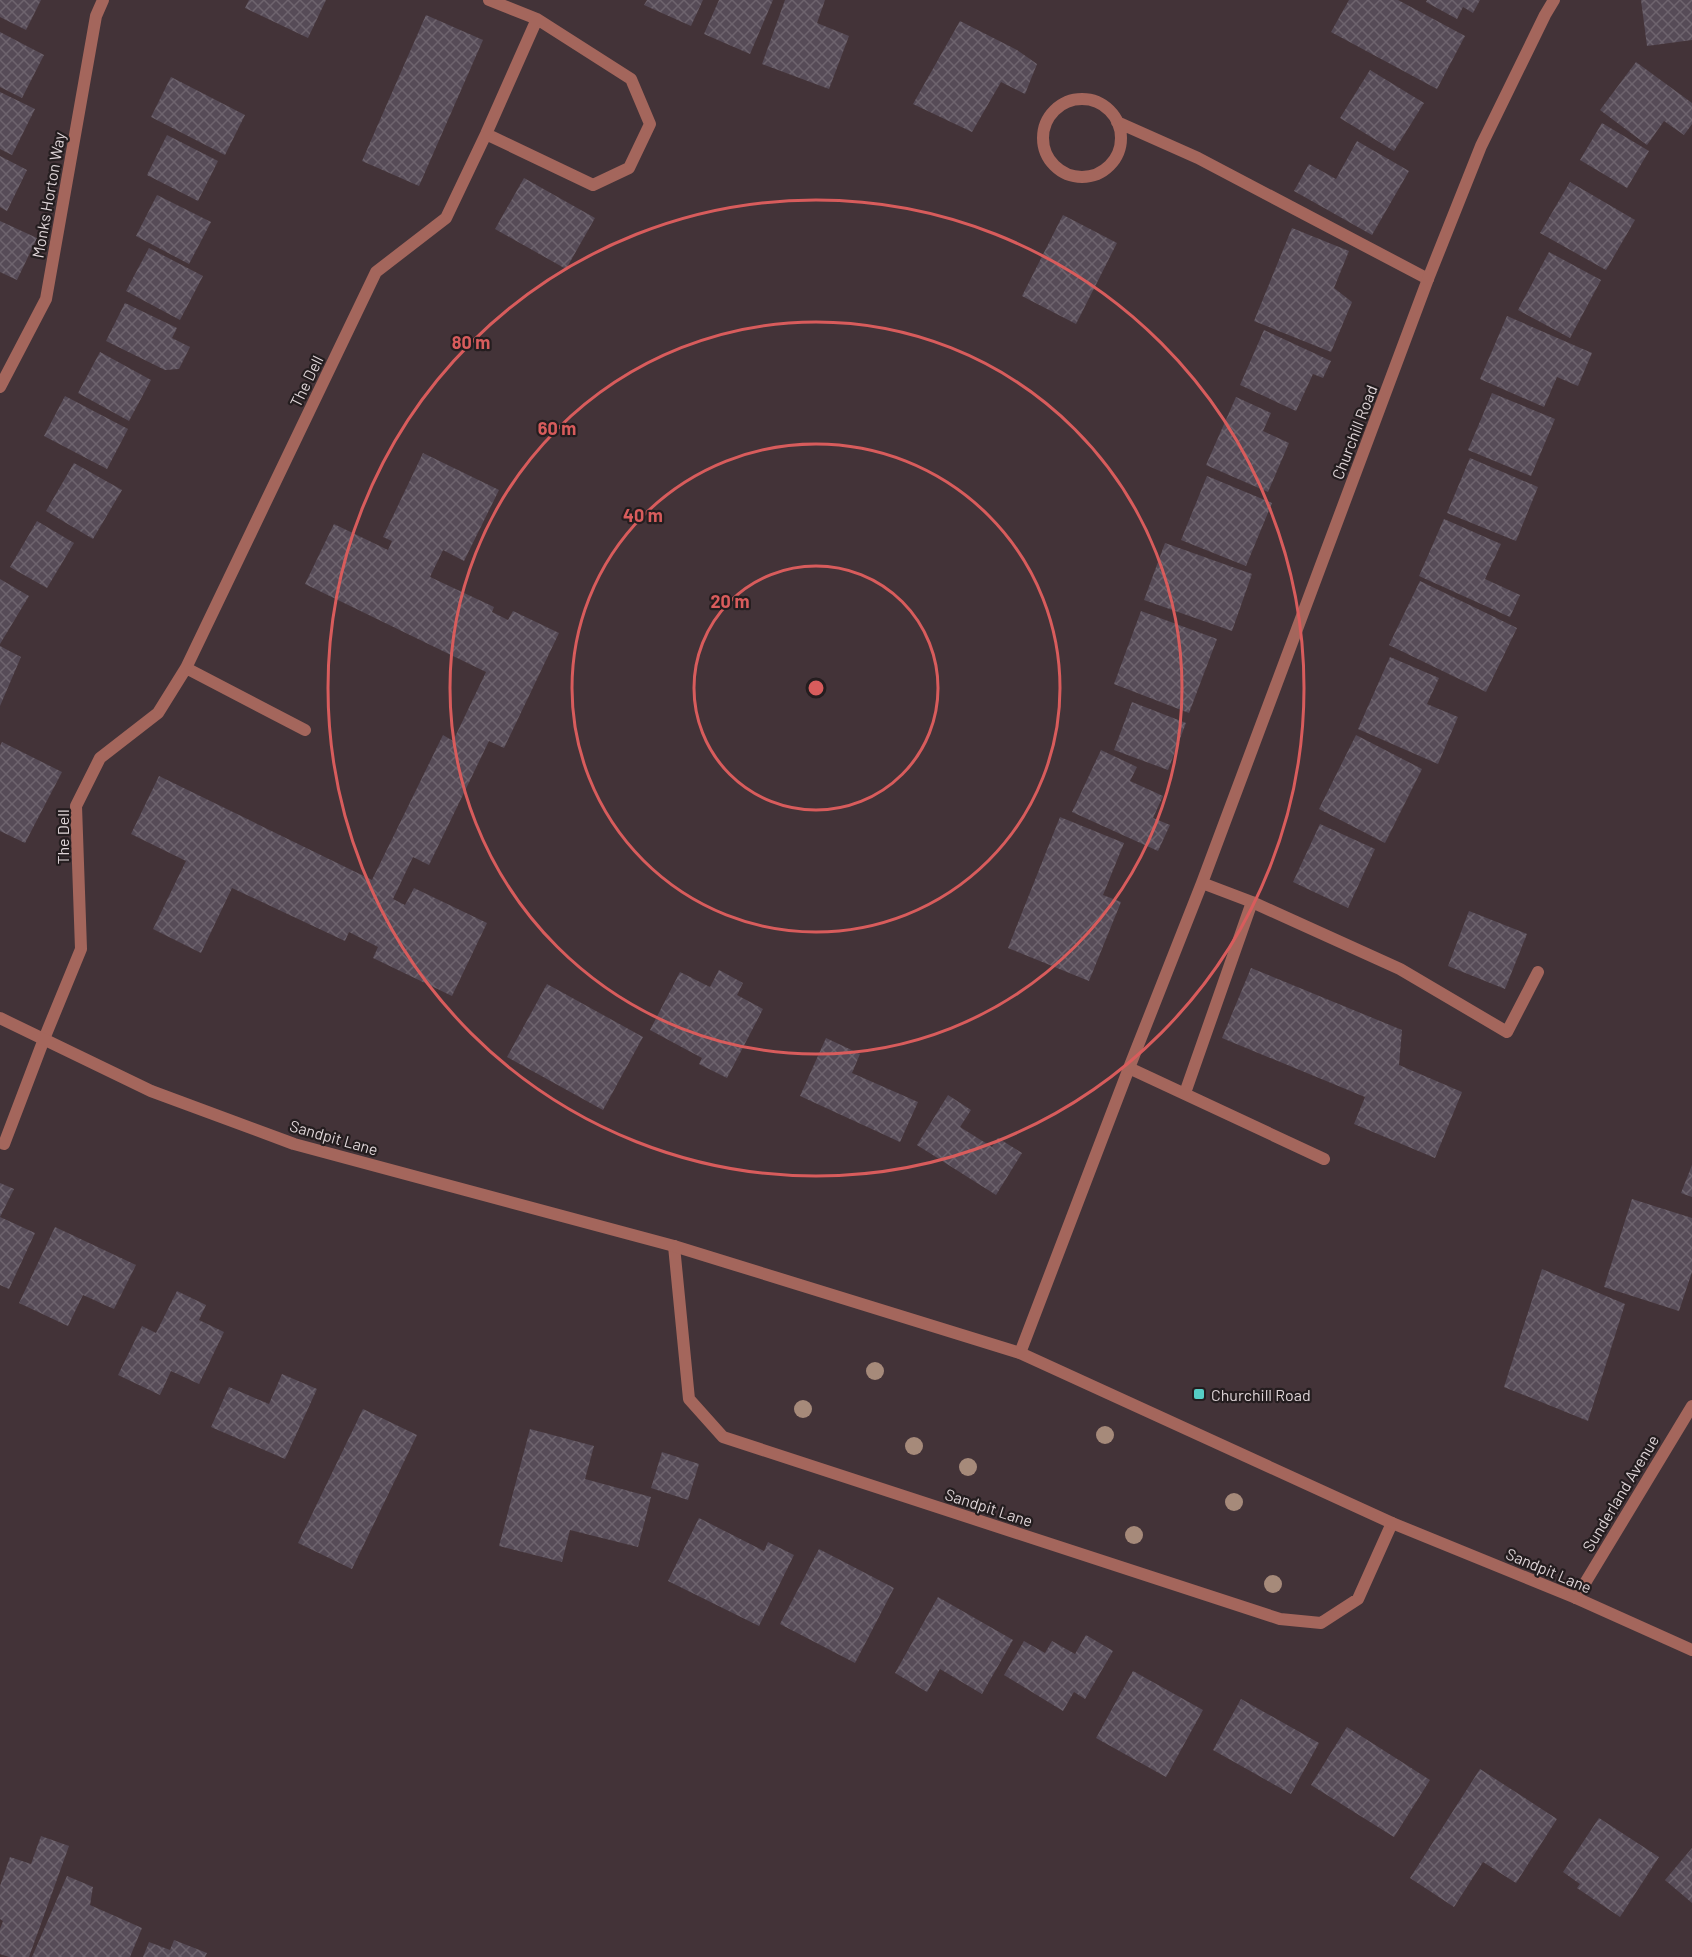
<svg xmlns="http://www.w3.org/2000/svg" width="1692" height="1957" font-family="Barlow,sans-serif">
<defs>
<pattern id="building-cross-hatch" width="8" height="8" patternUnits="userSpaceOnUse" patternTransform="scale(1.5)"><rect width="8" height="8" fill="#564b57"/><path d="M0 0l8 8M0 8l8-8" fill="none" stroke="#6e646e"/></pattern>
</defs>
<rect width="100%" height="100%" fill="#433338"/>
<path fill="url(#building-cross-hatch)" d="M0 0H41L26 30 0 17Z
M249 0H326L308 38 245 8Z
M647 0H703L691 26 644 5Z
M719 0H773L750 54 704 34Z
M785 0H825L817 23 849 36 829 89 762 64Z
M1349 0H1398L1465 36 1437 89 1331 32Z
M1427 0H1480L1473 13 1463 7 1457 19 1426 2Z
M1641 0H1692V40L1647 46Z
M426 15 483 40 419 186 362 161Z
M960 21 1017 50 1037 64 1025 94 1001 82 972 132 913 104Z
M0 32 44 55 22 98 0 87Z
M1636 62 1692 103V124L1684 135 1664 121 1647 145 1600 110Z
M1370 70 1424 103 1394 151 1340 118Z
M171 77 245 115 225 155 151 117Z
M0 92 35 109 12 155 0 149Z
M1602 123 1649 151 1627 188 1580 160Z
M167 135 218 161 198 201 147 175Z
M1357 141 1409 171 1372 235 1294 191 1309 164 1336 179Z
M0 156 27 170 7 211 0 207Z
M524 178 595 218 566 269 495 229Z
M1570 182 1635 220 1606 270 1540 233Z
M157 195 211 222 189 264 136 236Z
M1063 215 1117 243 1076 324 1022 296Z
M0 221 37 238 17 280 0 272Z
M1292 228 1349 251 1334 288 1352 302 1331 352 1254 321Z
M149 248 203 276 180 320 126 291Z
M1549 252 1601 280 1570 338 1518 310Z
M125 303 177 328 172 338 190 347 179 369 165 370 106 341Z
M1507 316 1592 353 1578 386 1557 377 1544 407 1480 379Z
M1264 330 1331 361 1323 378 1313 374 1296 411 1240 385Z
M100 352 151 380 129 421 78 393Z
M1492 393 1555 419 1531 476 1468 450Z
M65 396 128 429 107 469 44 436Z
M1236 397 1271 413 1263 431 1289 443 1268 492 1206 465Z
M423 453 499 490 464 561 443 550 430 577 494 607 492 612 508 620 513 611 559 633 504 748 489 741 429 865 413 857 393 899 405 905 414 888 487 923 452 996 373 958 378 947 349 932 345 941 232 888 201 953 153 929 186 861 131 834 159 776 372 880 443 735 453 741 486 672 305 584 334 524 388 550 392 541 383 537Z
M1470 458 1538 487 1516 541 1447 513Z
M74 463 122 490 93 539 46 511Z
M1207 476 1272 503 1246 566 1181 540Z
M1444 519 1501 544 1485 579 1520 595 1510 617 1419 576Z
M37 521 74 543 47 588 10 567Z
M1165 543 1252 574 1232 631 1144 600Z
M0 579 29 596 0 644Z
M1420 581 1517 628 1486 692 1389 645Z
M1141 611 1217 639 1189 713 1114 684Z
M0 646 21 657 0 706Z
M1390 657 1439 678 1427 704 1458 717 1438 764 1358 729Z
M1132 702 1186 723 1168 770 1114 750Z
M1356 735 1422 769 1385 843 1319 809Z
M2 742 62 772 25 843 0 831V746Z
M1101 750 1137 767 1130 781 1163 796 1153 818 1170 825 1158 851 1072 812Z
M1060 817 1124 843 1103 895 1121 902 1089 981 1008 948Z
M1320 824 1375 849 1348 908 1293 882Z
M1469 911 1527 934 1505 989 1448 966Z
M1251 968 1402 1030 1399 1065 1462 1092 1435 1158 1354 1124 1365 1097 1222 1038Z
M719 970 743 983 737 995 763 1009 727 1078 699 1064 702 1058 650 1030 680 972 710 987Z
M547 984 643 1037 603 1110 507 1057Z
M826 1038 860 1054 852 1073 918 1102 900 1142 800 1096Z
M948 1095 971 1110 960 1127 992 1147 998 1138 1022 1153 996 1195 917 1145Z
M1692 1165V1197L1681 1193Z
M0 1183 14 1189 0 1217 35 1233 9 1289 0 1285Z
M1632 1199 1692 1218V1272L1679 1311 1604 1287Z
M55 1227 136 1265 114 1309 83 1295 68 1326 19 1303Z
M1542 1269 1625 1304 1588 1421 1504 1387Z
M177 1291 206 1305 199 1320 224 1332 199 1384 171 1371 160 1395 118 1375 142 1326 156 1333Z
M282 1374 317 1389 285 1459 211 1427 229 1387 269 1404Z
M363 1409 417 1435 352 1569 298 1543Z
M530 1429 594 1446 585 1479 651 1497 638 1547 570 1530 562 1562 499 1546Z
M662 1452 699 1464 688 1500 651 1488Z
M699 1518 764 1551 768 1542 794 1555 759 1626 668 1581Z
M819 1549 894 1588 855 1663 780 1624Z
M938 1597 1013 1640 982 1694 940 1669 927 1692 895 1673Z
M1086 1635 1113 1651 1085 1699 1074 1692 1063 1711 1004 1675 1024 1641 1045 1653 1052 1641 1075 1654Z
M1133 1671 1203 1710 1166 1777 1096 1738Z
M1241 1699 1319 1743 1291 1794 1213 1750Z
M1347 1727 1430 1780 1394 1837 1311 1785Z
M1480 1769 1557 1819 1516 1883 1483 1862 1454 1907 1410 1878Z
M1599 1818 1659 1857 1620 1917 1577 1888 1580 1884 1563 1872Z
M41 1836 69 1846 29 1957H9L0 1954V1929L3 1921 0 1919V1886L10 1857 31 1864Z
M1692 1848V1903L1665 1880Z
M67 1876 93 1887 90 1905 142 1928 130 1957H32Z
M174 1940 207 1953 205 1957H143L149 1942 170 1950Z"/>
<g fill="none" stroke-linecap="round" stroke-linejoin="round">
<path stroke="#a4665c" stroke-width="12" d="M1043 138a39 39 0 1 1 78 0a39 39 0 1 1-78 0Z
M1117 122 1198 158 1428 279
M4 1144 44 1039"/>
<path stroke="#a4665c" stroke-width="12" d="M486 134 593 185 629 168 650 124 631 79 537 19 489 0
M0 387 46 299 96 16 103 0
M186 668 305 730
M1202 883 1252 902
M44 1039 81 949 76 806 100 758 158 713 186 668 376 272 446 218 486 134 537 19
M1129 1068 1324 1159
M1185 1093 1252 902 1400 969 1507 1032 1538 972
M674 1246 689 1399 723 1437 1280 1619 1321 1623 1358 1599 1392 1523
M1020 1353 1129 1068 1202 883 1428 279 1481 146 1545 15 1554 0
M1576 1598 1692 1406"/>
<path stroke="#a4665c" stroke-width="12" d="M0 1018 151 1091 294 1144 674 1246 1020 1353 1392 1523 1576 1598 1692 1650"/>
</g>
<g fill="#a68a7a">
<circle cx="875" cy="1371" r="9"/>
<circle cx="803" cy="1409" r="9"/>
<circle cx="1105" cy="1435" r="9"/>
<circle cx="914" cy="1446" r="9"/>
<circle cx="968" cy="1467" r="9"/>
<circle cx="1234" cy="1502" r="9"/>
<circle cx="1134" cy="1535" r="9"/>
<circle cx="1273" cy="1584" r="9"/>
</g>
<g fill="none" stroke="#d85c5c" stroke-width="3">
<circle cx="816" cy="688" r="122"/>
<circle cx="816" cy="688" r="244"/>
<circle cx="816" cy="688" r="366"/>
<circle cx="816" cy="688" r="488"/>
</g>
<rect fill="#55cec5" stroke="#241d1f" stroke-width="2" x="1193" y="1388" width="12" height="12" rx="3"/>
<g text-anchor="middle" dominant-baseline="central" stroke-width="4.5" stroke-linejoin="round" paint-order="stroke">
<g font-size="16" fill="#ded4d7" stroke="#241d1f">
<text transform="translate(48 195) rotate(-80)">Monks Horton Way</text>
<text transform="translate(306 381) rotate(-64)">The Dell</text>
<text transform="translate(1354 432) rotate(-69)">Churchill Road</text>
<text transform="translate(62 837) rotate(-90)">The Dell</text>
<text transform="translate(334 1137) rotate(16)">Sandpit Lane</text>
<text transform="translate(1620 1493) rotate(-59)">Sunderland Avenue</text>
<text transform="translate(989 1507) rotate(18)">Sandpit Lane</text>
<text transform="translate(1549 1570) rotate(23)">Sandpit Lane</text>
</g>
<g font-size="16" fill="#ded4d7" stroke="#241d1f" text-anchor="start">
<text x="1211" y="1394">Churchill Road</text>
</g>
</g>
<circle cx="816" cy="688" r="9" fill="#d85c5c" stroke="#241d1f" stroke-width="3"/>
<g font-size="18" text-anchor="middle" font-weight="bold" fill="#d85c5c" stroke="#241d1f" stroke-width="4.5" stroke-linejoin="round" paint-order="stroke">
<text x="471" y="349">80 m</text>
<text x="557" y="435">60 m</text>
<text x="643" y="522">40 m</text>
<text x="730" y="608">20 m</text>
</g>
</svg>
